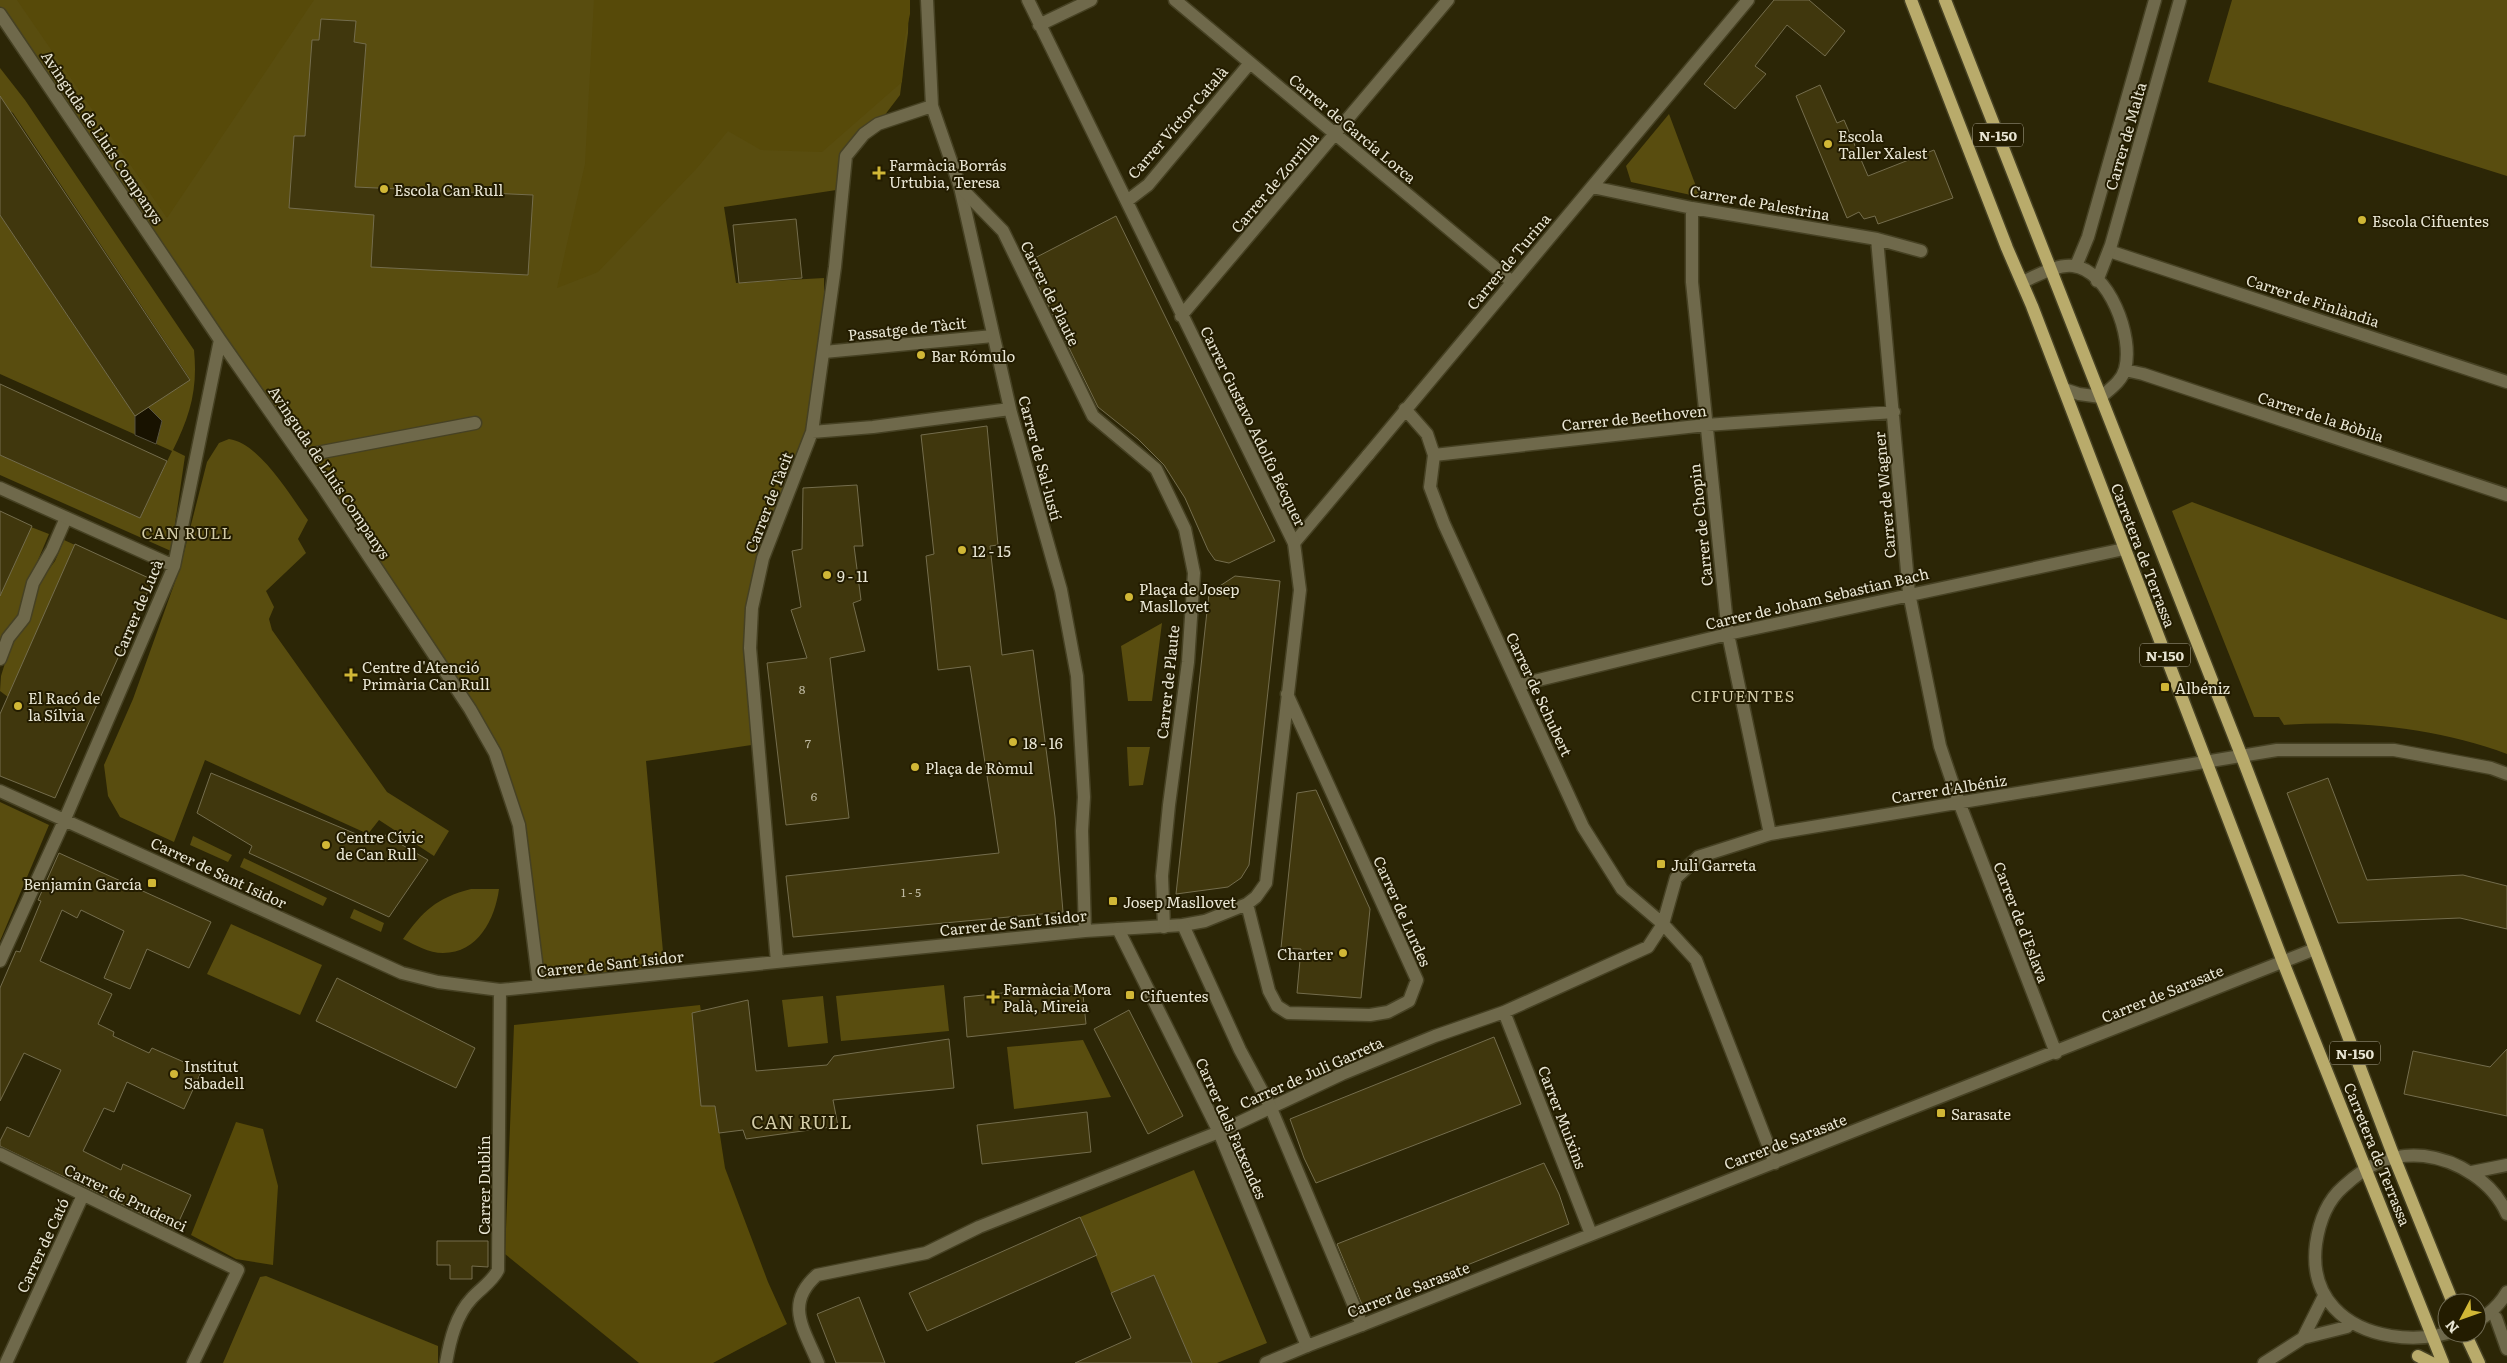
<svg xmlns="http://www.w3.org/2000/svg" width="2507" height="1363" font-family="Literata,serif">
<rect width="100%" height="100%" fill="#2c2606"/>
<path fill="#594d0f" d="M0 0H909L908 33 900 95 878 124 846 156 843 189 724 207 736 283 824 278V352L813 422 752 608 758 744 646 761 665 974 539 986 519 825 495 753 0 14Z
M2232 0H2507V176L2208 82Z
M0 68 25 100 194 350C198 389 190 416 173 450L185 456 171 551 0 475V455L140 518 172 451 0 374V215L135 416 190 379 13 113 9 110 0 117Z
M1669 114 1700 197 1631 182 1626 166Z
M229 439C260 443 291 497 308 520L298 539 306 553 266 591 274 607 269 619 272 630 387 792 449 831 434 856 379 820 368 834 205 760 174 842 120 817 108 796 104 765 133 699 180 568 207 462 219 443Z
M2192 502 2507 620V754C2437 728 2358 720 2284 725L2279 717H2254L2172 511Z
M31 527 49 534 30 579 20 613 0 642V596Z
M64 540 75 545 8 697 0 691 1 676 10 647 41 580 55 561Z
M1162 623 1152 701H1128L1121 646Z
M1127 747H1150L1143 785 1129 786Z
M0 802 49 825 0 941Z
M193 836 232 855 228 862 190 845Z
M244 858 327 898 323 906 240 867Z
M471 889H499C495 919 478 953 443 953 429 953 415 945 403 939 423 911 436 898 471 889Z
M354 909 384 923 381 932 350 918Z
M231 924 322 965 300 1015 207 974Z
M944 985 949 1031 841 1041 836 996Z
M823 996 828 1043 788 1047 782 1000Z
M1083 1040 1111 1097 1014 1109 1007 1047Z
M1194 1170 1267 1343 1217 1363H1192L1154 1275 1111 1293 1080 1217Z
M266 1276 438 1346V1363H223L260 1277Z"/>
<path fill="#574a09" d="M17 0H314L167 218Z
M594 0H910V14L904 42 902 82 822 152 761 150 728 131 697 168 598 272 557 288 585 164Z
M700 1005 725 1168 768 1282 787 1324 713 1363H639L505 1254 514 1025Z
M236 1122 263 1129 278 1186 273 1265 236 1259 191 1235Z"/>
<path fill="#181200" stroke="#575240" d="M148 407 162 421 156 444 135 435V416Z"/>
<path fill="#40370d" stroke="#746d4d" d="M1774 0H1809L1845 31 1825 56 1787 25 1755 66 1766 74 1735 109 1704 84Z
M321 19 356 21 354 42 366 44 355 187 533 195 528 275 371 267 374 215 289 208 294 136H305L312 40H319Z
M1820 85 1837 123 1844 120 1868 176 1934 150 1953 198 1878 224 1875 216 1864 219 1859 212 1847 218 1796 96Z
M0 96 190 380 135 416 0 215Z
M1116 216 1275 541 1229 563 1215 560 1208 550 1185 498 1164 465 1138 439 1098 407 1027 262Z
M796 219 802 278 739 283 733 225Z
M0 384 167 461 140 518 0 455Z
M987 426 998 545 990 546 1002 655 1033 650 1055 817 1063 912 793 937 786 876 999 853 970 666 938 670 926 556 934 554 921 435Z
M857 485 863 546H854L861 600 853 603 865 651 830 658 849 818 786 825 767 663 807 658 791 610 801 607 792 551 802 549 803 488Z
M0 511 32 526 0 596Z
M75 544 153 580 55 798 0 776V714Z
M1235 576 1280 581 1249 865 1241 878 1228 887 1176 894 1209 593Z
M211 773 380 844 385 835 428 860 389 917 249 853 252 846 197 813Z
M2328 778 2367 880 2463 875 2507 886V929L2460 918 2338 923 2287 793Z
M1316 790 1370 909 1361 998 1297 993 1301 949 1281 948 1297 793Z
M59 853 211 922 189 968 147 949 130 989 104 978 124 931 81 910 77 918 62 910 40 961 112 994 98 1024 114 1032 113 1036 149 1053 152 1048 202 1070 184 1109 127 1082 114 1112 104 1108 83 1151 121 1170 123 1164 191 1195 175 1230 0 1146V1141L7 1127 29 1137 61 1070 24 1053 0 1101V988L16 951 20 952 41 901 38 900Z
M337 978 475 1048 456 1088 316 1021Z
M1082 985 1086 1024 967 1037 964 997Z
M748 1000 756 1071 827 1065 834 1056 949 1039 954 1088 833 1100 838 1126 746 1139 743 1130 719 1133 715 1106H701L692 1013Z
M1129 1010 1183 1116 1148 1134 1094 1029Z
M1494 1037 1521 1104 1316 1183 1304 1158 1290 1119Z
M2507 1049V1116L2404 1094 2413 1051 2490 1067Z
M1087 1112 1091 1152 982 1164 977 1125Z
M1544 1163 1559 1194 1569 1224 1363 1307 1337 1244Z
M1080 1217 1097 1255 927 1331 909 1293Z
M437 1241H488V1267L472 1266V1279H450V1265H437Z
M1154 1275 1192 1363H1075L1131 1338 1111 1293Z
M859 1297 885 1363H836L817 1314Z"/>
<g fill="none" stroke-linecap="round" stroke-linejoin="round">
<defs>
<path id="pedestrian" d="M2109 251 2507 382
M824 352 993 336
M301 456 475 423
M1294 543 1368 455
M0 659 8 638 24 618 33 583 52 550 66 518"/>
<path id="minor" d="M927 0 932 106 960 187 1011 413 1061 590 1077 676 1084 797 1082 831 1085 931
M1175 0 1511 281
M0 14 220 340 322 486 470 709 495 753 519 825 539 986
M1039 25 1091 0
M1592 187 1692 208 1877 239 1921 251
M1127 201 1148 185 1250 63
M1692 208V282L1728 634 1770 834
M1877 239 1909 593 1940 746 1959 802 2056 1053
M2076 266 2088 237 2155 0
M2097 281 2111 245 2180 0
M2022 282C2037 276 2056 264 2073 266 2109 270 2134 337 2125 369 2122 381 2110 389 2101 397L2079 394 2064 389
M1181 316 1448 0
M2125 370 2143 374 2507 495
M1405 409 1427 434 1434 455 1430 487 1444 524 1583 827 1622 889 1663 924 1696 960 1775 1163
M812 432 873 427 1010 409
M1368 455 1748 0
M1434 455 1706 425 1894 412
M0 488 174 566
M1518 685 1728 634 2124 549
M0 791 402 973 438 982 500 990 1085 931 1183 925 1205 921 1247 904 1256 897 1266 883 1300 590 1294 543 1028 0
M1247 904 1269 991 1277 1006 1288 1013 1370 1015 1388 1012 1409 1001 1417 980 1287 694
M0 961 65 819 174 566 220 340
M777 962 750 648 752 608 763 558 812 432 835 267 846 156 864 134 878 124 932 106
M1504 1012 1591 1234
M0 1154 238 1270 193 1363
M2496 1318 2507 1349
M1362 1325 2315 949
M6 1363 83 1195
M446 1363C450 1340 456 1315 472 1298 481 1288 492 1282 498 1270L500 990
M818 1363C804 1329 784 1304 817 1275L926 1253 979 1227 1219 1132 1342 1074 1435 1036 1504 1012 1648 947 1663 924 1676 878 1698 857 1770 834 2277 750H2394L2491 768 2507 774
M1266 1363 1307 1346"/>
<path id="tertiary" d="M960 187 1003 231 1093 416 1156 469 1185 529 1194 573 1188 662 1169 805 1162 876 1164 927
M1118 929 1219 1132 1307 1346 1362 1325 1270 1106 1240 1050 1183 925
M2472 1172 2507 1165
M2507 1214C2493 1182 2458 1160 2424 1156 2390 1153 2368 1164 2343 1187 2327 1201 2319 1223 2316 1244 2302 1354 2466 1363 2507 1292
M2303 1338 2323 1298
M2264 1363 2303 1338 2347 1327"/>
<path id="primary" d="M1911 0 2007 248 2032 306 2283 962 2443 1363
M1945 0 2242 757 2394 1157 2453 1303
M2465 1333 2479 1363
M2418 1356 2432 1363"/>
</defs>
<use href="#pedestrian" stroke="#464123" stroke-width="15"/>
<use href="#minor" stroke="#464123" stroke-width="15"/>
<use href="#tertiary" stroke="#464123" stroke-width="15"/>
<use href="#primary" stroke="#464123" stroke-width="15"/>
<use href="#pedestrian" stroke="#6f694b" stroke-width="12"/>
<use href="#minor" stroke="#6f694b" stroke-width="12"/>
<use href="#tertiary" stroke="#6f694b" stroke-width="12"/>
<use href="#primary" stroke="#b9ab6b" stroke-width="12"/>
</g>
<g fill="#d1b736" stroke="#231c00" stroke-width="2">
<circle cx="1828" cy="144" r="5"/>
<path d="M876.5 165.5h5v5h5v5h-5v5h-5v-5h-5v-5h5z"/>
<circle cx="384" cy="189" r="5"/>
<circle cx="2362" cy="220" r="5"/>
<circle cx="921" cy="355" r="5"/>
<circle cx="962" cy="550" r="5"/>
<circle cx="827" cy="575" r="5"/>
<circle cx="1129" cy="597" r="5"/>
<path d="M348.5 667.5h5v5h5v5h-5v5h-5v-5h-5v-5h5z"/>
<rect x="2160" y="682" width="10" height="10" rx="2.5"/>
<circle cx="18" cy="706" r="5"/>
<circle cx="1013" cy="742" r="5"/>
<circle cx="915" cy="767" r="5"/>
<circle cx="326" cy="845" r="5"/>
<rect x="1656" y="859" width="10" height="10" rx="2.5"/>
<rect x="147" y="878" width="10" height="10" rx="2.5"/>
<rect x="1108" y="896" width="10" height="10" rx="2.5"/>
<circle cx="1343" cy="953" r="5"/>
<rect x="1125" y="990" width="10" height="10" rx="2.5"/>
<path d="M990.5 989.5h5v5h5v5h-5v5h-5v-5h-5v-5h5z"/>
<circle cx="174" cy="1074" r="5"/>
<rect x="1936" y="1108" width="10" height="10" rx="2.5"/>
</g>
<g text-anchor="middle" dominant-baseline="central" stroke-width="4" stroke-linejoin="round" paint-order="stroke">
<g font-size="12" fill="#bfbaa2">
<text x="802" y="689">8</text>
<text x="808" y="743">7</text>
<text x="814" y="796">6</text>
<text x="911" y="892">1 - 5</text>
</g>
<g fill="#231c00" stroke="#aea994" stroke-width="1">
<rect x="1973" y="123.5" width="50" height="23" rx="4"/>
<rect x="2140" y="643.5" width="50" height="23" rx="4"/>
<rect x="2330" y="1041.5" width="50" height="23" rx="4"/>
</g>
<g font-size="14" font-weight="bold" fill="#e9e6d4">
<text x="1998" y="135">N-150</text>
<text x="2165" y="655">N-150</text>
<text x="2355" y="1053">N-150</text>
</g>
<g font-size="15" fill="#e9e6d4" stroke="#231c00">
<text transform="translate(1177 122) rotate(-49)">Carrer Víctor Català</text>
<text transform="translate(1353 128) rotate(40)">Carrer de García Lorca</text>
<text transform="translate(2125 136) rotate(-74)">Carrer de Malta</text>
<text transform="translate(103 137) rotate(56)">Avinguda de Lluís Companys</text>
<text transform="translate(1274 182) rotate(-50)">Carrer de Zorrilla</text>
<text transform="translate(1760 202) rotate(10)">Carrer de Palestrina</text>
<text transform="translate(1508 261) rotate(-50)">Carrer de Turina</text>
<text transform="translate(1051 293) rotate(64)">Carrer de Plaute</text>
<text transform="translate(2313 300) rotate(18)">Carrer de Finlàndia</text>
<text transform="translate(907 328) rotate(-6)">Passatge de Tàcit</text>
<text transform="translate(2321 416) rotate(18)">Carrer de la Bòbila</text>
<text transform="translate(1634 417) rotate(-6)">Carrer de Beethoven</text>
<text transform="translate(1254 426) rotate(64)">Carrer Gustavo Adolfo Bécquer</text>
<text transform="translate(1041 458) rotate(75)">Carrer de Sal·lustí</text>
<text transform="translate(330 472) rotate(56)">Avinguda de Lluís Companys</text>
<text transform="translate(1884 495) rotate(-95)">Carrer de Wagner</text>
<text transform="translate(768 502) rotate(-69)">Carrer de Tàcit</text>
<text transform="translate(1700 525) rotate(-96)">Carrer de Chopin</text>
<text transform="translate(2144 555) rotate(69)">Carretera de Terrassa</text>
<text transform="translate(1817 598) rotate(-13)">Carrer de Joham Sebastian Bach</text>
<text transform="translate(137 608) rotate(-67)">Carrer de Lucà</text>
<text transform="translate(1167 682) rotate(-84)">Carrer de Plaute</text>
<text transform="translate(1540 694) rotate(65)">Carrer de Schubert</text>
<text transform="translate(1949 788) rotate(-9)">Carrer d'Albéniz</text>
<text transform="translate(219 872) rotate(25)">Carrer de Sant Isidor</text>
<text transform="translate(1403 911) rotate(66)">Carrer de Lurdes</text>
<text transform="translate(1013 922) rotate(-6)">Carrer de Sant Isidor</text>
<text transform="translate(2022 922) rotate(69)">Carrer de d'Eslava</text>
<text transform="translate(610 963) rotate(-6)">Carrer de Sant Isidor</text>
<text transform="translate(2162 993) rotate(-22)">Carrer de Sarasate</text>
<text transform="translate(1311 1072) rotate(-24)">Carrer de Juli Garreta</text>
<text transform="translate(1563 1117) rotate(69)">Carrer Muixins</text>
<text transform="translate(1232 1128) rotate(66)">Carrer dels Fatxendes</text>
<text transform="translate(1785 1141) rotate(-21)">Carrer de Sarasate</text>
<text transform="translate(2378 1154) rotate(68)">Carretera de Terrassa</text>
<text transform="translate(483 1185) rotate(-90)">Carrer Dublín</text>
<text transform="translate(126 1197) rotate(26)">Carrer de Prudenci</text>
<text transform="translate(42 1245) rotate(-65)">Carrer de Cató</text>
<text transform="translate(1408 1289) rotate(-21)">Carrer de Sarasate</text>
</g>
<g font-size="15" fill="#e9e6d4" stroke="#231c00" text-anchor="start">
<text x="1838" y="135">Escola<tspan x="1838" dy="17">Taller Xalest</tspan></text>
<text x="889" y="164">Farmàcia Borrás<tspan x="889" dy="17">Urtubia, Teresa</tspan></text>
<text x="394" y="189">Escola Can Rull</text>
<text x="2372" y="220">Escola Cifuentes</text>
<text x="931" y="355">Bar Rómulo</text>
<text x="972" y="550">12 - 15</text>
<text x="837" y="575">9 - 11</text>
<text x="1139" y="588">Plaça de Josep<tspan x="1139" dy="17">Masllovet</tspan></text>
<text x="362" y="666">Centre d'Atenció<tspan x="362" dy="17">Primària Can Rull</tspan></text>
<text x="2175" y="687">Albéniz</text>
<text x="28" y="697">El Racó de<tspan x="28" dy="17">la Sílvia</tspan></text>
<text x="1023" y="742">18 - 16</text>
<text x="925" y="767">Plaça de Ròmul</text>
<text x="336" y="836">Centre Cívic<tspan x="336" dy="17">de Can Rull</tspan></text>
<text x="1671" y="864">Juli Garreta</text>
<text x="142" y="883" text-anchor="end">Benjamín García</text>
<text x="1123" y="901">Josep Masllovet</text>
<text x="1333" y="953" text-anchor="end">Charter</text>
<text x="1003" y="988">Farmàcia Mora<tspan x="1003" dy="17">Palà, Mireia</tspan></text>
<text x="1140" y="995">Cifuentes</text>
<text x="184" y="1065">Institut<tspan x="184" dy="17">Sabadell</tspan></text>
<text x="1951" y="1113">Sarasate</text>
</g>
<g font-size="16" letter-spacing="1" fill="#d3cca8" stroke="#231c00">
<text x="187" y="532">CAN RULL</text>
<text x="1743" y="695">CIFUENTES</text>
</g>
<g font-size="18" letter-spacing="1" fill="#d3cca8" stroke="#231c00">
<text x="802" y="1121">CAN RULL</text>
</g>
</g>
<g transform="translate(2462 1318) rotate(229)"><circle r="24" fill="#231c00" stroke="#726d55"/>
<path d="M0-4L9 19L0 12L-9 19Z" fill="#d1b736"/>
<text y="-8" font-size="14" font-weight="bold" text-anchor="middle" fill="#e9e6d4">N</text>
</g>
</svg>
